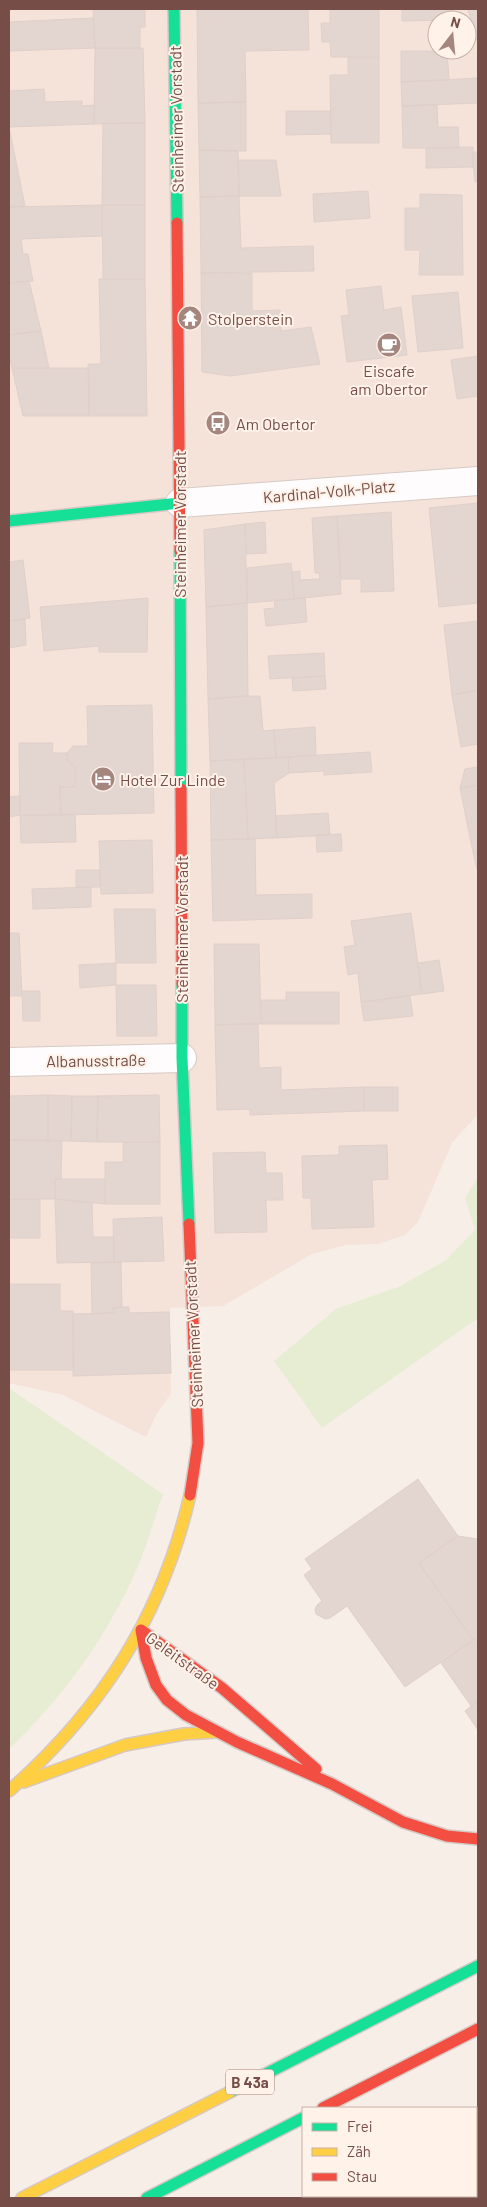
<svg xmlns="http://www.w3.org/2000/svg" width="487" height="2207" font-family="Barlow,sans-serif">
<rect width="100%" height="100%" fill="#f7eee8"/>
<path fill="#f5e3d9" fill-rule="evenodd" d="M9 9H478V1114L452 1143 418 1222 405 1235 378 1244 346 1245 312 1254 223 1306 170 1308 171 1394 156 1415 146 1437 63 1395 9 1383ZM437 20H467V50H437Z"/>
<path fill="#e7edd2" d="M478 1177V1318L322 1428 274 1361 336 1309 398 1287 445 1261 475 1230 465 1198Z
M9 1388 163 1494C155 1516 149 1538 141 1559 113 1629 63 1698 9 1749Z"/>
<path fill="#e3d5d0" stroke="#e0d0ca" d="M93 9H145V27H140V48H95Z
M197 9H308L309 50 245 51 246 102 198 103Z
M330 9H379V57H331L330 42H322L321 23H330Z
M402 9H452V20L402 21Z
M468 9H478V45Z
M93 18 95 48 9 51V22Z
M95 48H143L145 123 94 124Z
M401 51H447L449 80 401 82Z
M348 57H379V143H331L330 75H348Z
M478 78V103L402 106 401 82Z
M44 89 45 102 82 101V106L95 105 94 124 9 127V91Z
M246 102V151L199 150 198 103Z
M437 105 438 127H458L459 148H403L402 106Z
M286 111H330L331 134 286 135Z
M103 123H145V205H102Z
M9 127 25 206 9 207Z
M473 147V167L426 168V148Z
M199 150 238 151 239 196 200 197Z
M472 152H478V182H475Z
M238 160H276L281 196H239Z
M368 191 370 218 314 222 313 194Z
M420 194 462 195 463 275H419L420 250H405V208H420Z
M239 196 241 248 313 246 314 271 201 273 200 197Z
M102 205V236L21 239 23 254H28L33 281 9 283V207Z
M102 205H145V279H103Z
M201 273H252V311L280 310 281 331 311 327 320 364 230 376 202 372Z
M99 279H145L147 416H89L88 364H101Z
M29 281 41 331 9 335V283Z
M381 286 384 310 401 307 407 355 347 362 341 316 349 315 346 290Z
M458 292 463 348 418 352 412 296Z
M41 331 49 368H12L9 354V335Z
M478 356V396L457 399 451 360Z
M12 368H89V416H23Z
M478 503V603L439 607 429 508Z
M391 512 394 591 361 592V579H341L337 516Z
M337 516 341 594 294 599 292 572 300 571V580L320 579 319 573H315L312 518Z
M265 522 266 553 246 554 245 524Z
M245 524 247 603 206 607 204 530Z
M23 560 30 618 9 621V562Z
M291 563 294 599 247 603V568Z
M148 598 147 652H99V646L44 651 40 607Z
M305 598 307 622 266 626 264 609 275 608 274 600Z
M247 603 248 696 208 699 206 607Z
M25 619 26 645 9 648V621Z
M478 621V690L452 695 444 625Z
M324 653 325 676 270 679 268 656Z
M325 676 326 689 293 691 292 678Z
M478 690V744L461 747 452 695Z
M248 696H260L263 731 274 730 276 758 210 761 208 699Z
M152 705 154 813 61 815 60 787H75V766L67 761V753L73 746H88L87 706Z
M315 727 316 755 276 758 274 730Z
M19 743H53L52 753H67V761L75 766V787H60L61 815H20Z
M370 752 372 772 324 775V771L289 773 288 757Z
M288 757 289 773 274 783 277 838 248 839 244 759Z
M244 759 248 839 211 840 210 761Z
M478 767V785L460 788 465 769Z
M478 785V851L473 852 460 788Z
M20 796V815L9 817V797Z
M328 813 330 835 277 838 275 816Z
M75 814 76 842 21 843 20 815Z
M341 834 342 851 317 852 316 835Z
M248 839H255L256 895 312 894V918L213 921 211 840Z
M152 840 153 893 101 894 99 841Z
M478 851V870H477L473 852Z
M76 870H100V887H76Z
M91 887V907L33 909 32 889Z
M114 909H155L156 963H116Z
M411 913 422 994 361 1002 358 973 348 975 344 947 355 945 351 921Z
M9 933H19L22 996H9Z
M214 944H259L261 1024 215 1025Z
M439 960 444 991 422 994 418 963Z
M116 963V985L80 988 79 965Z
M116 985H156L157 1036H117Z
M22 991H40V1021H23Z
M286 992H339V1024H261V1000H286Z
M410 996 413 1016 364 1021 361 1002Z
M258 1023 259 1068 281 1067V1090L364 1087V1111L250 1115V1109L217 1110 215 1025Z
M364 1087H398V1111H364Z
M48 1095V1141L9 1140V1096Z
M48 1095 72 1096 71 1141H48Z
M159 1095 160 1142H97L98 1096Z
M72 1096H98L97 1142 71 1141Z
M9 1140H62L61 1179H55V1199H9Z
M123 1142H160V1204H105V1162H123Z
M387 1145 388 1179 372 1180 374 1227 312 1229 311 1198H303L302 1156 339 1155V1146Z
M265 1152 266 1173H282L283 1200H266L267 1232 215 1233 213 1153Z
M55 1179H105V1204L55 1199Z
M9 1199H40V1238H9Z
M55 1199 92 1203 93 1237H114V1262L57 1263Z
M162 1217 164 1261 114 1262 113 1219Z
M121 1262 122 1307 113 1308 114 1313 92 1314 91 1263Z
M9 1284H60V1311H73L74 1370H9Z
M122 1307H129V1313L169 1312 171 1373 73 1376V1314L114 1313 113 1308Z
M418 1479 458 1536 419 1563 473 1640 405 1687 347 1606 330 1618 325 1619 316 1614 315 1609 317 1605 322 1601 304 1575 312 1569 305 1559Z
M458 1536 478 1539V1637L473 1640 419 1563Z
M478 1637V1701L471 1706 441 1663Z
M478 1701V1730L465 1711Z"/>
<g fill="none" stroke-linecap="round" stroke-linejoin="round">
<defs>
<path id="street" d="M180 503 478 481
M9 1062 182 1058"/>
<path id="fast" d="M174 9 177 223
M9 521 180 503
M180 551 181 789
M182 984V1058L189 1224
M230 2092 478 1966
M147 2198 303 2118"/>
<path id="slow" d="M24 1782 125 1745 184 1734 216 1732
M9 1791C102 1709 162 1616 190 1495
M22 2198 230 2092"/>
<path id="jam" d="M177 223 180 551
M181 789 182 984
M189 1224 198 1443 190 1495
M141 1630 146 1658 156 1685 167 1700 186 1715 237 1742 332 1784 403 1822 447 1836 478 1839
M141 1630 222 1688 316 1769
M323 2108 478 2029"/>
</defs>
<use href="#street" stroke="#d6cac5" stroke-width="30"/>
<use href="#fast" stroke="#d6c9c5" stroke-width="14"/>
<use href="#slow" stroke="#d6c9c5" stroke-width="14"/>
<use href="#jam" stroke="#d6c9c5" stroke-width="14"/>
<use href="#street" stroke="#fefcfc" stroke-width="28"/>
<use href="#fast" stroke="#16e098" stroke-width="11"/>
<use href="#slow" stroke="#ffcf43" stroke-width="11"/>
<use href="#jam" stroke="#f24e42" stroke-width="11"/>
</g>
<defs>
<symbol id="temple-disc" viewBox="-11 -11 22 22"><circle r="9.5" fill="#a4867f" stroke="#fff2e9"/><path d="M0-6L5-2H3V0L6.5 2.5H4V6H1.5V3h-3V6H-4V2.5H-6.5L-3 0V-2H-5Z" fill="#fff"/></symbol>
<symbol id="cafe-disc" viewBox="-11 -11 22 22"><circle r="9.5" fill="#a4867f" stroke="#fff2e9"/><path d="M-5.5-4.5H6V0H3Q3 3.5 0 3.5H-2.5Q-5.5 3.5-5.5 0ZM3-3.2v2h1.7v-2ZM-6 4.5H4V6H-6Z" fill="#fff"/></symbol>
<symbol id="bus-disc" viewBox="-11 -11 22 22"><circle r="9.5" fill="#a4867f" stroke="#fff2e9"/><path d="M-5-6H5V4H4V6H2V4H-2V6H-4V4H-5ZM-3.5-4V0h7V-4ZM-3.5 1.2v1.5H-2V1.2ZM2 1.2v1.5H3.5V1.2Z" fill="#fff"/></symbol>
<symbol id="hotel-disc" viewBox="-11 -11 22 22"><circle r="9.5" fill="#a4867f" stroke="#fff2e9"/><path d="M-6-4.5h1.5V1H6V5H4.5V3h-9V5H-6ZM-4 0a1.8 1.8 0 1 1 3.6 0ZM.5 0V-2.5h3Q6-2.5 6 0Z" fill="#fff"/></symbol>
</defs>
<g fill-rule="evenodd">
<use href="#temple-disc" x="176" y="304" width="28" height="28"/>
<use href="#cafe-disc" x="375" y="331" width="28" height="28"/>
<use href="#bus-disc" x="204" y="409" width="28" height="28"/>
<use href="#hotel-disc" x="89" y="765" width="28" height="28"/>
</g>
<g text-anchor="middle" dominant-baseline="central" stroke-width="4" stroke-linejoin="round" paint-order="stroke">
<rect fill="#fff2e9" stroke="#a07f78" stroke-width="1" x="226" y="2069.5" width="48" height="25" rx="4"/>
<g font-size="15" font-weight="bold" fill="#774e47">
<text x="250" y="2082">B 43a</text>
</g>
<g font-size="16" fill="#774e47" stroke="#fff2e9">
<text transform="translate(176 119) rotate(-91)">Steinheimer Vorstadt</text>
<text transform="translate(329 491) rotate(-5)">Kardinal-Volk-Platz</text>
<text transform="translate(179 524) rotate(-90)">Steinheimer Vorstadt</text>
<text transform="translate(181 929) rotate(-90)">Steinheimer Vorstadt</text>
<text transform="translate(96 1060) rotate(-1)">Albanusstraße</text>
<text transform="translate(193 1334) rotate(-93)">Steinheimer Vorstadt</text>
<text transform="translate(183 1660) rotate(36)">Geleitstraße</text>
</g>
<g font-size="16" fill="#774e47" stroke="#fff2e9" text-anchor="start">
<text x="208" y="318">Stolperstein</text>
<text x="389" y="370" text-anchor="middle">Eiscafe<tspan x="389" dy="18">am Obertor</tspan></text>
<text x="236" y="423">Am Obertor</text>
<text x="120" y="779">Hotel Zur Linde</text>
</g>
</g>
<rect width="487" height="2207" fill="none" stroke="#774e47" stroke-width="20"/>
<rect x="302" y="2107" width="175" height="90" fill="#fff2e9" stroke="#c9b0a8"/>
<rect x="312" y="2123" width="25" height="8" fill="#16e098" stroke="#c9b0a8"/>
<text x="347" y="2132" font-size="15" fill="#774e47">Frei</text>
<rect x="312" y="2148" width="25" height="8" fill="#ffcf43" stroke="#c9b0a8"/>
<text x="347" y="2157" font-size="15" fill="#774e47">Zäh</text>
<rect x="312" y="2173" width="25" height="8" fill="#f24e42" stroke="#c9b0a8"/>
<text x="347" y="2182" font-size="15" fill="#774e47">Stau</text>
<g transform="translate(452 35) rotate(16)"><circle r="24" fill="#fff2e9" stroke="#c9b0a8"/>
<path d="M0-4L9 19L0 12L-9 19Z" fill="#a4867f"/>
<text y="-8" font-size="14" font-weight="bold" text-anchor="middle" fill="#774e47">N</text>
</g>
</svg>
